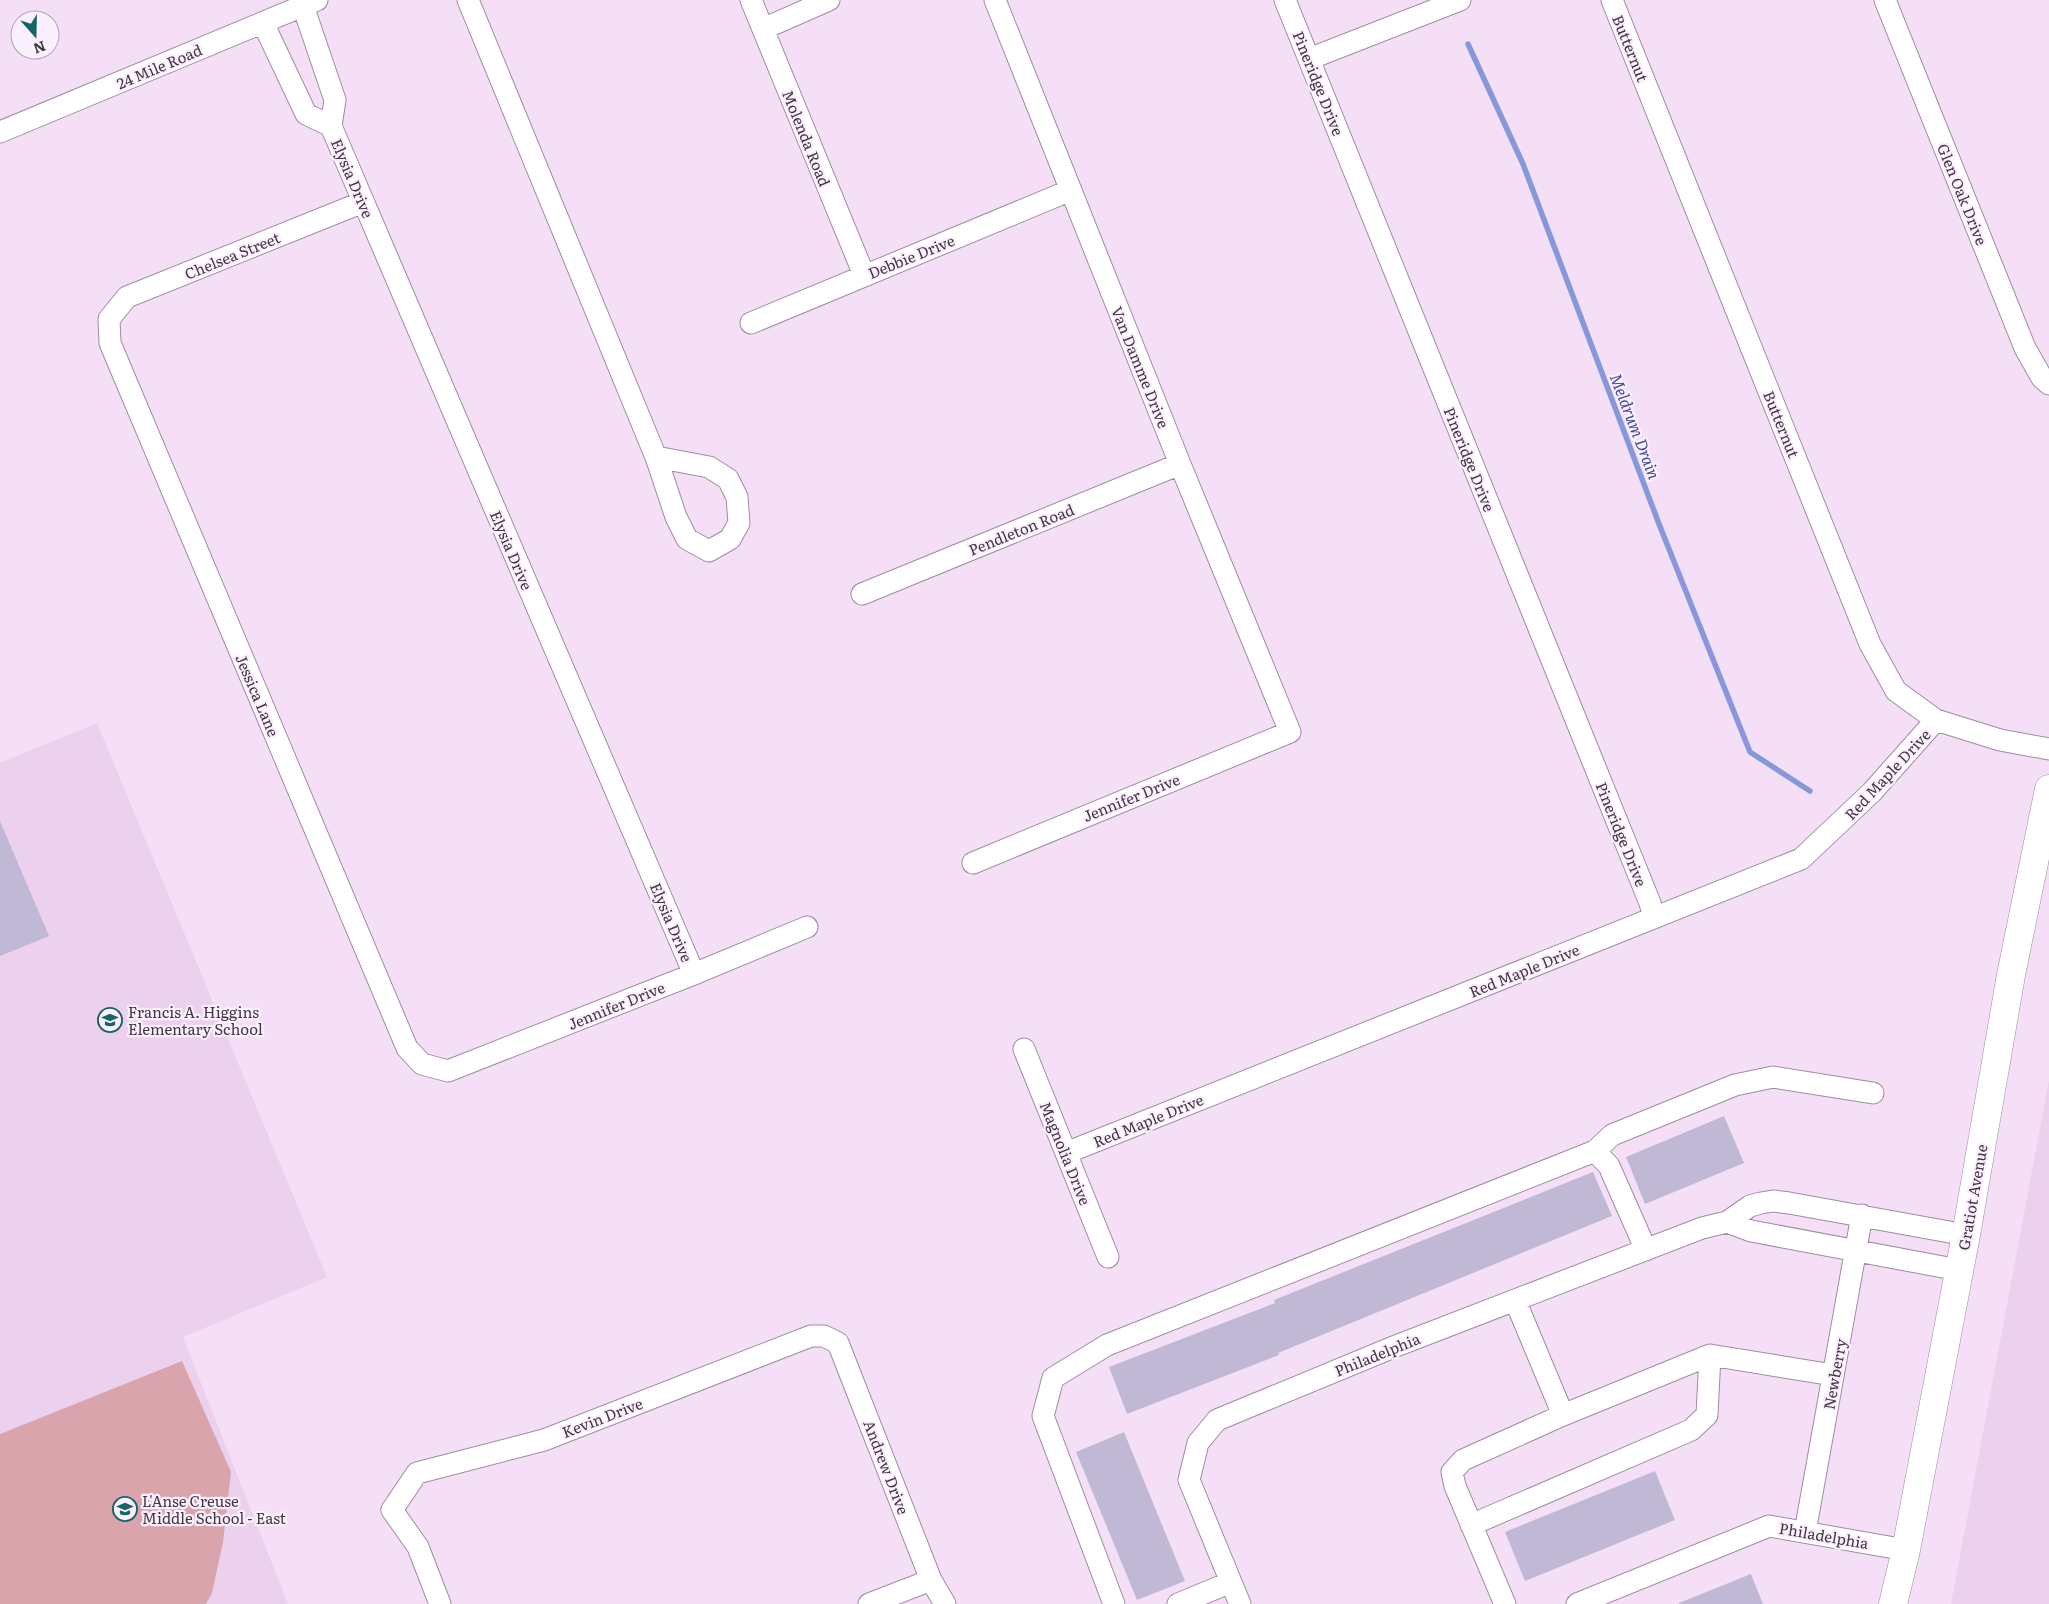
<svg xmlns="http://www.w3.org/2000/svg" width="2049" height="1604" font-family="Literata,serif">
<rect width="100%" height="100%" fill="#f4dff7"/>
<path fill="#ebd1ee" d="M97 723 327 1277 183 1337 288 1604H0V763Z
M2049 1080V1604H1951Z"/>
<path fill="#daa4ac" d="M182 1361 231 1472 223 1542 212 1593 206 1604H0V1434Z"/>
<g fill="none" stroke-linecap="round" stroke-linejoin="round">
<path stroke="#8697da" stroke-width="5.5" d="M1468 44 1523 164 1659 524 1750 752 1810 791"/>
</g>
<path fill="#c0b9d5" d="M0 821 49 936 0 956Z
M1724 1116 1744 1163 1645 1204 1626 1157Z
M1593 1172 1612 1216 1278 1353 1279 1355 1127 1414 1109 1367 1275 1303 1274 1300Z
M1124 1432 1185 1581 1137 1600 1076 1452Z
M1655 1471 1675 1520 1525 1581 1505 1532Z
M1751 1574 1763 1604H1679V1603Z"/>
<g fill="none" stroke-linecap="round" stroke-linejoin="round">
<defs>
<path id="minor" d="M468 0 653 450 656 457 676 517 687 539 709 551 730 539 739 523 737 497 728 479 709 467 656 457
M751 0 864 275
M1285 0 1650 903 1654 918
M1612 0 1870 644 1896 691 1936 720 2000 740 2049 749
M1885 0 2025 348 2042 378 2049 384
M303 6 335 100 331 126 694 974
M263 23 306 114 331 126
M763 29 829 0
M1309 59 1460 0
M0 132 317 0
M363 202 127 297 109 319 110 343 407 1048 422 1064 448 1071 694 974 807 927
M751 323 1071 190
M862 594 1180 464
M973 863 1290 732 1180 464 995 0
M1024 1049 1108 1257
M1595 1151 1612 1135 1735 1085 1773 1077 1873 1093
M1066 1153 1801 859 1872 792 1936 720
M1727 1222 1751 1231 1959 1270
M1563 1415 1710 1355 1833 1375
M1471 1525 1691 1430 1707 1415 1710 1355
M1805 1532 1862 1215
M440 1604 418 1547 392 1510 417 1473 544 1440 811 1336H824L838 1343 931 1580 945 1604
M869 1604 931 1580
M1114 1604 1043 1416 1053 1378 1107 1345 1595 1151 1609 1166 1646 1250
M1178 1604 1231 1582
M1240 1604 1189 1480 1198 1443 1217 1420 1396 1346 1702 1228 1727 1222 1750 1206 1761 1203 1773 1201 1789 1203 1966 1235
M1505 1604 1455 1486 1452 1472 1463 1460 1563 1415 1515 1300
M1577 1604 1769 1526 1906 1550"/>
<path id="major" d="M1893 1604 1906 1550 1966 1235 2011 975 2049 789"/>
</defs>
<use href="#minor" stroke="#9f8ca3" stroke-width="23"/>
<use href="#major" stroke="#9f8ca3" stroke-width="29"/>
<use href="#minor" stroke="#fff" stroke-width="21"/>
<use href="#major" stroke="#fff" stroke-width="28"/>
</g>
<defs>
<symbol id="school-ring" viewBox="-11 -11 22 22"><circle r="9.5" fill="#fceffe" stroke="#156468" stroke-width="1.5"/><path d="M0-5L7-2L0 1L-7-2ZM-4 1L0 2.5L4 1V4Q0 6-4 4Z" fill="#156468"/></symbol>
</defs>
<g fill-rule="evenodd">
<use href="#school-ring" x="96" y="1006" width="28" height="28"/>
<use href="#school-ring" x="111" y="1495" width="28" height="28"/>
</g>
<g text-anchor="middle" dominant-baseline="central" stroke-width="4.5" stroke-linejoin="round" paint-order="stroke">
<g font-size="15" fill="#403841" stroke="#fceffe">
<text transform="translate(1631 48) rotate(68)">Butternut</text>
<text transform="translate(159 66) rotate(-23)">24 Mile Road</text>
<text transform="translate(1319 83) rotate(68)">Pineridge Drive</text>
<text transform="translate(807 138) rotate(68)">Molenda Road</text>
<text transform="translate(353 178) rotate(67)">Elysia Drive</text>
<text transform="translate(1963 194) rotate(68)">Glen Oak Drive</text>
<text transform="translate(232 255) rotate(-22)">Chelsea Street</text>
<text transform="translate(911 256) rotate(-22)">Debbie Drive</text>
<text transform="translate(1141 367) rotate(68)">Van Damme Drive</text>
<text transform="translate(1782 424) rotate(68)">Butternut</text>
<text transform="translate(1470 459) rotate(68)">Pineridge Drive</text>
<text transform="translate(1021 529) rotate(-22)">Pendleton Road</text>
<text transform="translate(512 550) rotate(67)">Elysia Drive</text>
<text transform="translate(258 695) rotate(67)">Jessica Lane</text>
<text transform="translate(1887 774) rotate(-47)">Red Maple Drive</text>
<text transform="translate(1131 797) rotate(-22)">Jennifer Drive</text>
<text transform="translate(1622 834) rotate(68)">Pineridge Drive</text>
<text transform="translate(672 922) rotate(67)">Elysia Drive</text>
<text transform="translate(1524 970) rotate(-22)">Red Maple Drive</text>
<text transform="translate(616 1005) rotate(-22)">Jennifer Drive</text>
<text transform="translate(1148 1120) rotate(-22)">Red Maple Drive</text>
<text transform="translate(1066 1153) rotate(68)">Magnolia Drive</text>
<text transform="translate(1972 1197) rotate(-80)">Gratiot Avenue</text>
<text transform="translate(1377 1354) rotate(-22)">Philadelphia</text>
<text transform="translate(1834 1374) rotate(-80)">Newberry</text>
<text transform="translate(602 1417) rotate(-21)">Kevin Drive</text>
<text transform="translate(887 1467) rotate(69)">Andrew Drive</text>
<text transform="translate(1824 1535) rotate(10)">Philadelphia</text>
</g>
<g font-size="15" fill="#403841" stroke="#fceffe" text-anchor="start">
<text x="128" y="1011">Francis A. Higgins<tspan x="128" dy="17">Elementary School</tspan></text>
<text x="142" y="1500">L'Anse Creuse<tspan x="142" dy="17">Middle School - East</tspan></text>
</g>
<g font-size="16" font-style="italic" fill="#3e4b9c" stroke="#fceffe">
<text transform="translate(1636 426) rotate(69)">Meldrum Drain</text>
</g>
</g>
<g transform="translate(35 35) rotate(160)"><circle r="24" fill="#fceffe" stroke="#b1a6b2"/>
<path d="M0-4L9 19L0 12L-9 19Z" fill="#156468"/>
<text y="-8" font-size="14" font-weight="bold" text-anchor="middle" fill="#403841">N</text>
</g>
</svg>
